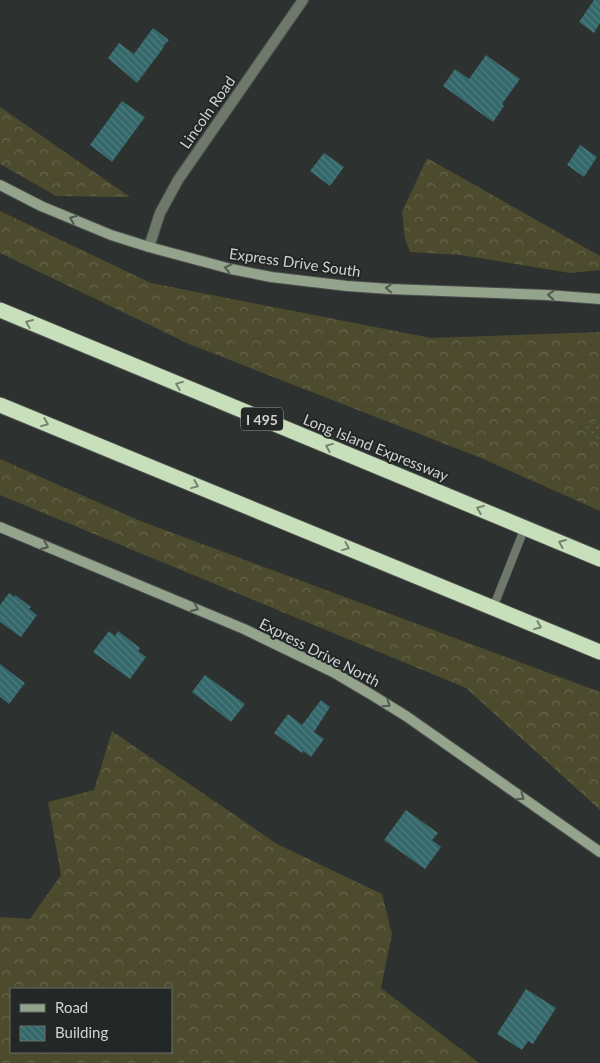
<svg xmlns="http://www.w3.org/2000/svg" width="600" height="1063" font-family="Lato,sans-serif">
<defs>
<pattern id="green-dots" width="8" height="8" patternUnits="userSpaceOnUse" patternTransform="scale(1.25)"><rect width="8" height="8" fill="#4d4b2d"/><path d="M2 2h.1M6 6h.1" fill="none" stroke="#66644b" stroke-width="1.8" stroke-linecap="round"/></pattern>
<pattern id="forest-crowns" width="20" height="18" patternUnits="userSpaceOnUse" patternTransform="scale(1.25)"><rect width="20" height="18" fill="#4d4b2d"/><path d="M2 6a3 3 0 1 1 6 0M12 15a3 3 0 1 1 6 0" fill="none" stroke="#66644b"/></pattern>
<pattern id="building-back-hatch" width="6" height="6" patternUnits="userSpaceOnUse" patternTransform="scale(1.25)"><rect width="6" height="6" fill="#34686b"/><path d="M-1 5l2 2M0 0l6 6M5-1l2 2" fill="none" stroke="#507d7f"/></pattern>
</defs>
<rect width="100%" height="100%" fill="#2d312f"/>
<path fill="url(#green-dots)" d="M600 420V444L579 427Z"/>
<path fill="url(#forest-crowns)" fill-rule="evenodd" d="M0 107 130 197 56 196 0 164Z
M427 158 600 256V270L570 273 461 255 410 252 405 239 402 212Z
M0 211 151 283 431 338 600 332V420L579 427 600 444V511L481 458 189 344 0 253Z
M0 459 138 520 600 692V810L466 688 0 495Z
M112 731 277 844 382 894 392 934 381 988 479 1063H0V917L30 919 61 875 48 802 94 790ZM11 989H171V1052H11Z"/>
<path fill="url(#building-back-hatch)" d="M594 0H600V23L594 33 579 22Z
M153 28 169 40 163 46 164 47 137 83 108 58 119 43 134 54Z
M486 55 520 79 502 104 504 106 493 122 443 86 455 69 469 79Z
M122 101 145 117 112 162 90 145Z
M580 145 597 157 584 177 567 165Z
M324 153 344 167 330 186 310 171Z
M9 593 14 597 15 595 31 607 29 609 37 615 21 637 0 622V605Z
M109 631 115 636 118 631 140 648 138 651 146 657 130 679 93 652Z
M0 664 25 683 9 704 0 697Z
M205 675 245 704 231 722 192 692Z
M321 700 330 707 314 732 324 739 311 757 303 751 302 753 274 733 288 714 302 725Z
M406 810 438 833 432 840 441 847 425 869 384 840Z
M526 989 556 1008 533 1044 528 1041 522 1050 497 1034Z"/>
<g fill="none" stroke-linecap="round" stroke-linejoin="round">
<defs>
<path id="service" d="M493 608 525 527"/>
<path id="minor" d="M149 247 160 213 178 180 303 0"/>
<path id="secondary" d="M0 185 41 206 111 235 149 247 231 269 271 277 347 286 390 289 547 295 600 299
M0 527 244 629 333 672 372 695 406 716 600 852"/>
<path id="motorway" d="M0 310 600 559
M0 405 600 652"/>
</defs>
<use href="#service" stroke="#4b4e4c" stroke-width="9"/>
<use href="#minor" stroke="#4b4e4c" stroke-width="12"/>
<use href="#secondary" stroke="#4b4e4c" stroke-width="12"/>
<use href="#motorway" stroke="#4b4e4c" stroke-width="17"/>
<use href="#service" stroke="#6f796b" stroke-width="8"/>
<use href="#minor" stroke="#6f796b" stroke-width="10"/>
<use href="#secondary" stroke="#93a38c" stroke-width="10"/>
<use href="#motorway" stroke="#c7e0bb" stroke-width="15"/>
</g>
<defs><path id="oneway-chevron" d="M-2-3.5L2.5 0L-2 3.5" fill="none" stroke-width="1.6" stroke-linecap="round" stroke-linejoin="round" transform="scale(1.25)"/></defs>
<g stroke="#50594e">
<use href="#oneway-chevron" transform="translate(73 219) rotate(-158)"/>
<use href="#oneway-chevron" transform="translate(228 268) rotate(-167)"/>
<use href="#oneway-chevron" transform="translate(389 288) rotate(-177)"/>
<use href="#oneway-chevron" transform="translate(551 295) rotate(-177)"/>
<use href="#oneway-chevron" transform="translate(45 546) rotate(23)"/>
<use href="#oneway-chevron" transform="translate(195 608) rotate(23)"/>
<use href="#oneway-chevron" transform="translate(387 704) rotate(33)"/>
<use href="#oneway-chevron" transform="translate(521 797) rotate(35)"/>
</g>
<g stroke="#758470">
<use href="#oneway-chevron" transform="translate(29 323) rotate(-157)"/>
<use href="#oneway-chevron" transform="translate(179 385) rotate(-158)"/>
<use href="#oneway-chevron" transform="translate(45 423) rotate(22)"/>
<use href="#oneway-chevron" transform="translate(329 447) rotate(-158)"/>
<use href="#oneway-chevron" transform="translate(195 485) rotate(22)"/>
<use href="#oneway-chevron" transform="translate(480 509) rotate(-158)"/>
<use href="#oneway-chevron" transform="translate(562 543) rotate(-157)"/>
<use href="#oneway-chevron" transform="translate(346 547) rotate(22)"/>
<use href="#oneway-chevron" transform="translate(538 626) rotate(22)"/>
</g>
<g text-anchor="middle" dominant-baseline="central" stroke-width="4" stroke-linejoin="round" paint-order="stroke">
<rect fill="#232725" stroke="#9d9f9e" stroke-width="1" x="241" y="407.5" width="42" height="23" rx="4"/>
<g font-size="14" font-weight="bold" fill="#d1d3d2">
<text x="262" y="419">I 495</text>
</g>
<g font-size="15" fill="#d1d3d2" stroke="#232725">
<text transform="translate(207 112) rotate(-55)">Lincoln Road</text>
<text transform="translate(295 262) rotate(8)">Express Drive South</text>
<text transform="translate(376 447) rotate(22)">Long Island Expressway</text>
<text transform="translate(320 652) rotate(27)">Express Drive North</text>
</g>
</g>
<rect x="10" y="988" width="162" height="65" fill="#232725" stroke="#696c6a"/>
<rect x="20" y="1004" width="25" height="8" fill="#93a38c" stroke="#696c6a"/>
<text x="55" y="1013" font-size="15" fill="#d1d3d2">Road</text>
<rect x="20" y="1026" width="25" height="15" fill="url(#building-back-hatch)" stroke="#696c6a"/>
<text x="55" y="1038" font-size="15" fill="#d1d3d2">Building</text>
</svg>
